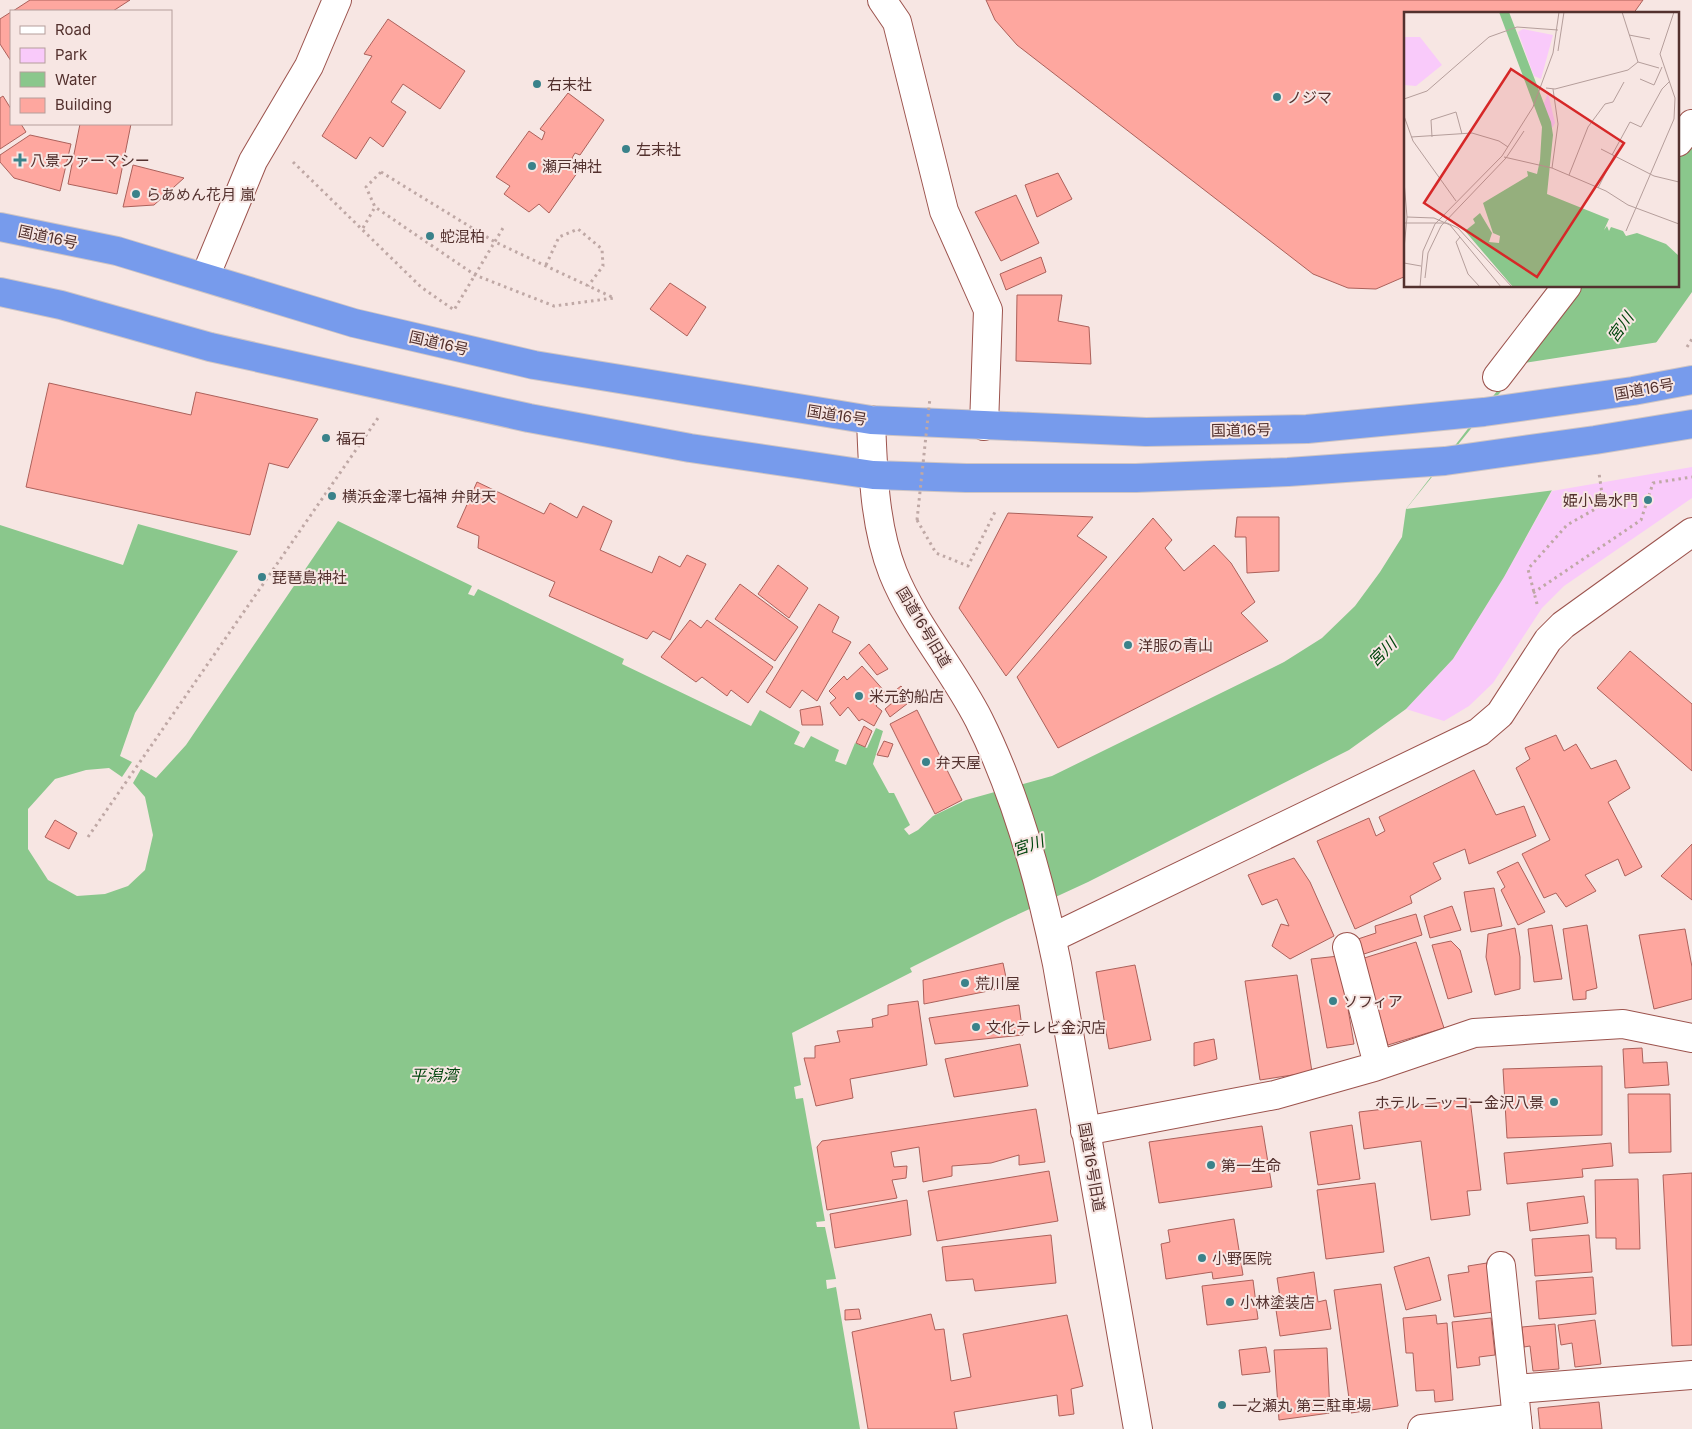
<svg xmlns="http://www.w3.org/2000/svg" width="1692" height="1429" font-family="Inter,'Noto Sans JP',sans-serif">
<rect width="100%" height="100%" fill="#f7e6e3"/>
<path fill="#f9cafa" d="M1692 467V498L1564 586 1542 608 1493 683 1469 706 1444 721 1406 709 1453 659 1504 577 1552 491Z"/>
<path fill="#8ac78c" d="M1692 138V292L1552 490 1504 577 1453 659 1406 709 1349 750 1088 882 1006 920 910 968 912 972 792 1033 801 1085 794 1087 796 1099 803 1098 825 1221 816 1222 817 1227H825L836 1279 826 1280 827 1289 836 1287 860 1429H0V525L123 565 138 524 238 551 135 713 120 756 132 762 122 777 109 768 86 770 55 779 28 809V849L48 880 77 896 105 894 128 886 145 870 153 835 145 797 133 783 141 769 156 778 186 745 338 521 472 586 468 594 474 596 478 589 624 659 622 664 751 726 760 710 800 732 794 744 804 748 811 736 839 750 835 761 846 765 855 743 867 748 876 728 883 731 873 764 889 793H894L910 825 904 829 909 835 918 830 933 816 966 800 1052 776 1284 662 1322 638 1355 606 1380 572 1402 537 1406 509 1578 286H1678V156Z"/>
<path fill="#f7e6e3" d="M1659 342 1555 490 1406 509 1524 363Z"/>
<path fill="#fea79f" stroke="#ac615b" d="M30 0H130L113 11H13Z
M986 0H1643L1633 14H1406V276L1376 289 1348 288 1313 274 1017 45 995 20Z
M11 12V61L0 44V19Z
M388 19 465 71 440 109 403 84 391 102 406 112 383 147 370 137 356 159 322 136 372 56 364 54Z
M568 93 604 120 580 155 575 153 572 158 582 166 549 213 539 204 529 212 504 194 510 186 496 177 529 131 542 140 545 132 540 129Z
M3 96 11 109V124H21L26 132 0 149V98Z
M80 124H131L117 194 68 184Z
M30 135 71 144 60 191 14 178 0 162V155Z
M133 165 184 178 154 205 123 207Z
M1058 173 1072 199 1037 217 1025 185Z
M1016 195 1039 243 1001 261 975 212Z
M1041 257 1046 272 1006 290 1000 274Z
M670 283 706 307 687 336 650 309Z
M1017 295H1062L1058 321 1089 327 1091 364 1016 361Z
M49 383 191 415 196 392 318 419 288 468 269 463 250 535 26 487Z
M477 482 544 514 550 503 577 518 583 506 612 521 600 550 652 573 659 556 680 567 687 555 706 564 670 640 653 631 647 639 549 596 555 582 478 548 479 536 457 527Z
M1008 513 1093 517 1077 536 1107 557 1006 676 959 608Z
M1237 517H1279V571L1247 573 1246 537H1235Z
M1153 518 1172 540 1165 548 1184 571 1214 545 1231 563 1255 602 1241 613 1268 641 1058 748 1017 677Z
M778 565 808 588 789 618 758 594Z
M740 584 798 627 775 661 715 619Z
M819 604 839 617 832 632 851 642 817 701 802 690 790 708 766 692Z
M690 620 701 628 707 620 773 667 748 703 731 690 727 696 702 677 696 682 661 657Z
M869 644 888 669 877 675 859 653Z
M1630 651 1692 704V771L1597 688Z
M862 666 886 693 876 706 882 711 874 726 862 719 859 721 848 707 840 716 830 703 836 698 829 691 844 676 847 680Z
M901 686 912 700 890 717 885 709 892 703 888 696Z
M820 706 823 725H802L800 710Z
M917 710 962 800 935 814 890 724Z
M864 726 872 731 865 747 856 743Z
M1556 735 1564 751 1576 744 1591 769 1616 760 1630 788 1608 802 1642 867 1625 876 1618 859 1585 875 1596 891 1566 907 1556 893 1544 898 1522 854 1550 840 1516 768 1530 759 1525 748Z
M884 741 893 744 888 757 877 755Z
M1474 770 1496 815 1524 806 1536 836 1469 864 1465 849 1433 863 1441 879 1410 896 1412 903 1355 929 1317 841 1369 818 1376 836 1385 831 1379 817Z
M55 820 77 833 69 849 45 837Z
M1692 844V900L1661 876Z
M1294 858 1310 882 1334 936 1290 959 1272 946 1281 924 1289 926 1277 899 1262 905 1248 875Z
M1518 862 1545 912 1518 925 1501 890 1505 887 1497 872Z
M1494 888 1502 926 1471 932 1464 892Z
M1452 906 1461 930 1430 938 1424 916Z
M1416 914 1422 935 1364 954 1358 939 1376 933 1375 926Z
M1552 925 1562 979 1534 982 1528 929Z
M1587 925 1597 988 1586 991V999L1573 1000 1563 929Z
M1515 928 1520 957V989L1495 995 1486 957 1488 934Z
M1685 929 1692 967V999L1654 1009 1639 935Z
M1451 941 1460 950 1472 992 1448 999 1432 945Z
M1416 942 1444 1028 1388 1045 1361 959Z
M1339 956 1354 1044 1327 1048 1311 959Z
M1003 963 1008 987 924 1004 923 980Z
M1135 965 1151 1040 1109 1049 1096 972Z
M1297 975 1312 1072 1260 1080 1245 981Z
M918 1001 927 1065 850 1079 853 1098 816 1106 804 1058H815V1046L840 1042 837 1031 873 1027 872 1019 888 1015V1005Z
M1019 1005 1023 1035 935 1044 929 1018Z
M1214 1039 1217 1059 1194 1066V1043Z
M1020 1044 1028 1086 954 1097 945 1059Z
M1642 1048 1643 1063 1667 1062 1669 1085 1625 1088 1623 1049Z
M1602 1066V1135L1507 1138 1503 1069Z
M1628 1094H1670L1671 1152 1629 1153Z
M1470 1099 1481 1190 1467 1191 1470 1215 1431 1220 1421 1141 1364 1149 1359 1112Z
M1036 1109 1045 1162 1019 1165V1155L991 1163 952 1166V1176L923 1182 919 1147 891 1152 894 1167 907 1166 906 1178 892 1180 897 1198 827 1210 817 1147 822 1141Z
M1352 1125 1360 1179 1318 1185 1310 1132Z
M1262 1126 1272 1187 1159 1203 1149 1142Z
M1611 1143 1613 1166 1582 1169 1583 1177 1507 1184 1504 1153Z
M1049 1171 1058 1221 937 1241 928 1191Z
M1692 1173V1345L1672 1346 1663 1175Z
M1638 1179 1640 1249H1616V1238H1596L1595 1180Z
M1375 1183 1384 1252 1326 1259 1317 1190Z
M1584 1196 1588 1223 1530 1231 1527 1203Z
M907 1200 911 1235 835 1248 830 1214Z
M1234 1219 1243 1275 1213 1279 1212 1272 1166 1279 1161 1244 1170 1242 1168 1230Z
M1051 1235 1056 1283 975 1291 973 1279 946 1281 942 1247Z
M1589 1235 1592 1272 1535 1276 1532 1239Z
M1429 1257 1441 1300 1406 1310 1394 1267Z
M1487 1263 1494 1312 1454 1317 1448 1275 1469 1272 1468 1266Z
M1314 1272 1318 1302 1326 1300 1331 1329 1280 1336 1276 1310H1282L1277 1278Z
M1593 1277 1596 1314 1539 1319 1536 1281Z
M1253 1280 1258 1319 1207 1325 1202 1286Z
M1381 1284 1398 1406 1351 1413 1334 1290Z
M859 1309 861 1319 845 1320V1310Z
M931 1314 935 1330 944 1329 951 1381 971 1377 963 1334 1067 1315 1083 1386 1071 1389 1074 1414 1059 1416 1057 1395 954 1412 957 1429H868L852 1332Z
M1436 1315 1437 1324 1447 1323 1453 1400 1435 1402 1434 1390 1416 1391 1413 1353H1406L1403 1318Z
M1491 1318 1495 1355 1479 1357 1480 1365 1457 1368 1452 1322Z
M1595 1320 1601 1364 1575 1367 1572 1343 1561 1345 1558 1325Z
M1555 1324 1559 1369 1533 1371 1530 1346 1524 1347 1522 1327Z
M1266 1347 1270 1372 1242 1375 1239 1350Z
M1327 1348 1330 1413 1279 1420 1274 1350Z
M1599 1402 1602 1429H1540L1538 1408Z"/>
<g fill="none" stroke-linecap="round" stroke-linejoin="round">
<defs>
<path id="minor" d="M882 0 897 22 944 211 988 310 984 426
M1678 142 1692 124
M205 277 253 161 309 66 337 0
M1497 377 1567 286
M871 420C873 470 874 525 893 573 914 625 953 669 979 720 1017 796 1040 881 1057 964L1138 1429
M1052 938 1479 732 1500 714 1548 640 1563 625 1692 532
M1347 947 1378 1065
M1085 1131 1275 1095 1374 1067 1474 1033 1623 1024 1692 1038
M1501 1266 1518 1429
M1516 1389 1692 1375
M1422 1429 1517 1418"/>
<path id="highway" d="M0 227 117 251 354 323 534 365 871 420 1146 432 1307 429 1484 412 1633 391 1692 380
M0 292 61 305 210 347 529 418 690 448 873 475 966 478H1136L1288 472 1445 461 1595 440 1692 424"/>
</defs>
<use href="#minor" stroke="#9c534d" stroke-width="30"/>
<use href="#highway" stroke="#cfc5c4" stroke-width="30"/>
<path stroke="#bfa8a5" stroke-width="3" stroke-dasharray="2.5 4" stroke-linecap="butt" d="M293 162 421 287 454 310 503 228
M381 172 495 242 614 298 554 306 475 275 375 207 366 187Z
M363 228 375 207
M546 265 559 237 578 229 602 249 603 266 588 286
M1687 347 1692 339
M917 520 936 553 968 566 995 512
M1533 593 1641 520 1653 483 1692 477
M1537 604 1528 569 1567 525 1597 508 1603 501 1599 473
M88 837 378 418"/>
<use href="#minor" stroke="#fff" stroke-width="28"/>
<use href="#highway" stroke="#779bec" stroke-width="28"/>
<path stroke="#bfa8a5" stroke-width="3" stroke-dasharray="2.5 4" stroke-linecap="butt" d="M917 520 930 398"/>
</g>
<g fill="#3a828a" stroke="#f7e6e3" stroke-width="2">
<circle cx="537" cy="84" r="5"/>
<circle cx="1277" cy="97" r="5"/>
<circle cx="626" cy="149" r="5"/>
<path d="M17.5 152.5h5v5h5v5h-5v5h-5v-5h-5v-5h5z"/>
<circle cx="532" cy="166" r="5"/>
<circle cx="136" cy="194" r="5"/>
<circle cx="430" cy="236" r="5"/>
<circle cx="326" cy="438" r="5"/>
<circle cx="332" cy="496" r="5"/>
<circle cx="1648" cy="500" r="5"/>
<circle cx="262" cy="577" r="5"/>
<circle cx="1128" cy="645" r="5"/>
<circle cx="859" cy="696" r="5"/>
<circle cx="926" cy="762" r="5"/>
<circle cx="965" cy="983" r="5"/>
<circle cx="1333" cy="1001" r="5"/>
<circle cx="976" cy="1027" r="5"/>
<circle cx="1554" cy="1102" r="5"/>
<circle cx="1211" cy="1165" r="5"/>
<circle cx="1202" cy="1258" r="5"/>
<circle cx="1230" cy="1302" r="5"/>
<circle cx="1222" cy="1405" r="5"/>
</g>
<g text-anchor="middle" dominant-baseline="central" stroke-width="4" stroke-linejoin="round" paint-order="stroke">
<g font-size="15" fill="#53312e" stroke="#f7e6e3" text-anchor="start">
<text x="547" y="84">右末社</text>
<text x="1287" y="97">ノジマ</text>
<text x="636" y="149">左末社</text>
<text x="30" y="160">八景ファーマシー</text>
<text x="542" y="166">瀬戸神社</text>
<text x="146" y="194">らあめん花月 嵐</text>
<text x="440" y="236">蛇混柏</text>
<text x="336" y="438">福石</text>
<text x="342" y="496">横浜金澤七福神 弁財天</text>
<text x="1638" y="500" text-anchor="end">姫小島水門</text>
<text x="272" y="577">琵琶島神社</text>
<text x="1138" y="645">洋服の青山</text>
<text x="869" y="696">米元釣船店</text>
<text x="936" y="762">弁天屋</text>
<text x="975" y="983">荒川屋</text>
<text x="1343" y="1001">ソフィア</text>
<text x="986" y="1027">文化テレビ金沢店</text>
<text x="1544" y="1102" text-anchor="end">ホテル ニッコー金沢八景</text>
<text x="1221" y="1165">第一生命</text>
<text x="1212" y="1258">小野医院</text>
<text x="1240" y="1302">小林塗装店</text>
<text x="1232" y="1405">一之瀬丸 第三駐車場</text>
</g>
<g font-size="15" fill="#53312e" stroke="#f7e6e3">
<text transform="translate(48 237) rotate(12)">国道16号</text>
<text transform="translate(439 343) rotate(13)">国道16号</text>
<text transform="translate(1644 389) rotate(-10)">国道16号</text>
<text transform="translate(837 415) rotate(9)">国道16号</text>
<text transform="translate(1241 430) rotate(-1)">国道16号</text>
<text transform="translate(924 627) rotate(59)">国道16号旧道</text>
<text transform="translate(1092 1167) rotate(80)">国道16号旧道</text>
</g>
<g font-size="16" font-style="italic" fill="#00450d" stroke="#f7e6e3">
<text transform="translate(1620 327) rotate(-54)">宮川</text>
<text transform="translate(1382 652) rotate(-45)">宮川</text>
<text transform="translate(1028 845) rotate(-19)">宮川</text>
<text x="434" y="1075">平潟湾</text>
</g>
</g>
<g transform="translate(1404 12)">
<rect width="275" height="275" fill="#f7e6e3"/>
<path d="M119 17 149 23 137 67 130 64 114 20ZM1 25H16L38 53 12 74 0 73ZM144 81 151 111 148 116 139 94Z" fill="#f9cafa"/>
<path d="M95 0H105L147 110 149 123 143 182 205 207 200 218 203 214 205 219 207 215 219 219 222 224 233 221 262 232 275 244V275H109L61 219 71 211 69 207 76 201 88 221 85 230 95 231 96 224 89 221 79 191 124 164 123 159 133 162 136 148 138 115Z" fill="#8ac78c"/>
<path fill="none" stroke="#b59e9b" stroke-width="1" d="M218 0 234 50M225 23 246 27M154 39 160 0M234 50 255 56M236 67 250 73 258 55M142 76 151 77 224 58 234 50M0 87 23 79 85 25 113 15 154 18M0 104 9 129 52 189M7 125 68 121 95 129 104 135M28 125 27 108 52 100 58 122M197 137 250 164 275 170M208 143 226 110 237 115 258 77 266 69M100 145 148 156 202 179 224 193 275 212M148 156 154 112 149 77M165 163 184 115 201 92 209 90 220 70M0 169 3 205 0 237M194 176 210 144M3 205 30 206 46 213 97 275M0 211H43L54 216 108 275M222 219 270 107 271 86 256 42 270 0M56 225 52 230 64 262 76 275M0 251 17 254M21 266 24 241 37 214 102 146 120 119M16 275 19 239 31 212 98 144 129 95 149 41 155 0"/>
<path fill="#d62828" fill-opacity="0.15" stroke="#d62828" stroke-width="2.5" d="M107 57 220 131 133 265 20 191Z"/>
<rect width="275" height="275" fill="none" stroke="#53312e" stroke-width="2.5"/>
</g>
<rect x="10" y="10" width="162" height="115" fill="#f7e6e3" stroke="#b59e9b"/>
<rect x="20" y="26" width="25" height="8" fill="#ffffff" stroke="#b59e9b"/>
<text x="55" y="35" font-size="15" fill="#53312e">Road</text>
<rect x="20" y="48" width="25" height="15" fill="#f9cafa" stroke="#b59e9b"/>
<text x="55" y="60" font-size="15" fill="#53312e">Park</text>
<rect x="20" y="72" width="25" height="15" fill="#8ac78c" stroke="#b59e9b"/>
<text x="55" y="85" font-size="15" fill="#53312e">Water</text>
<rect x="20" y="98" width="25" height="15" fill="#fea79f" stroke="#b59e9b"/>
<text x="55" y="110" font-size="15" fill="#53312e">Building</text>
</svg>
